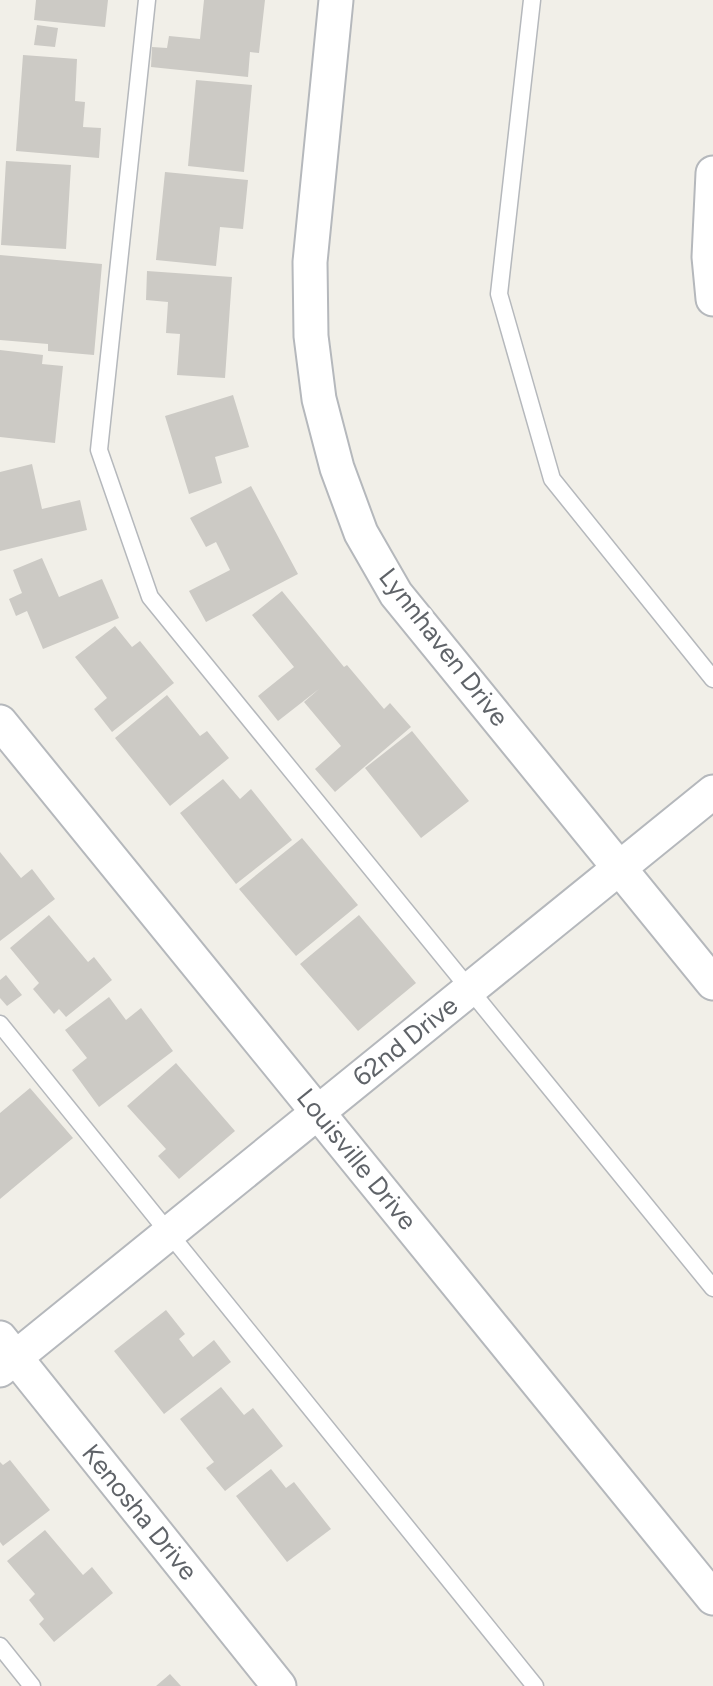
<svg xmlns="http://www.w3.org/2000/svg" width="713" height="1686" font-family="Figtree,sans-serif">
<rect width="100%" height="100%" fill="#f1efe8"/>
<path fill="#cccac5" d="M36 0H108L105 27 34 20Z
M204 0H265L259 53 250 52 248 77 151 67 152 47 167 48 169 36 200 39Z
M37 25 58 28 55 47 34 45Z
M23 55 77 59 75 101 85 102 83 127 101 128 99 158 16 151Z
M196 80 252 85 244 172 188 166Z
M6 161 71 165 66 249 1 245Z
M165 172 248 180 243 229 220 227 216 266 156 260Z
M0 255 102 264 94 355 48 351V344L0 340Z
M147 271 232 277 225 378 177 375 180 334 166 333 168 302 146 300Z
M0 350 43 355 42 364 63 366 55 443 0 437Z
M233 395 249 447 215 457 222 483 189 494 165 416Z
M32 464 42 509 80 500 87 530 0 551V472Z
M251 486 298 574 206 622 189 591 230 570 216 542 206 547 190 518Z
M42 558 59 597 102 579 119 618 43 649 27 611 16 616 9 599 22 593 13 570Z
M282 591 344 667 347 665 384 709 390 703 411 727 335 792 315 769 341 746 304 702 319 689 278 721 258 696 294 667 252 615Z
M115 626 132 647 140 641 174 683 112 732 94 709 107 698 75 657Z
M167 695 200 736 207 731 229 758 170 806 115 738Z
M412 731 469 801 421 838 365 768Z
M223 779 240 799 251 789 292 840 236 884 180 813Z
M302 838 358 905 296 956 239 889Z
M0 852 21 878 32 869 55 899 0 941Z
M49 915 88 962 94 957 112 980 66 1017 59 1009 54 1014 33 989 39 983 10 948Z
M359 915 416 983 358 1031 300 964Z
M6 975 22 995 7 1006 0 998V980Z
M109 997 126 1020 141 1008 173 1051 99 1107 72 1070 87 1058 65 1030Z
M176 1063 235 1131 179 1179 158 1156 166 1149 127 1106Z
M30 1088 73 1138 0 1199V1113Z
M166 1310 185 1334 179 1339 193 1357 214 1340 231 1362 164 1414 114 1351Z
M221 1387 244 1415 253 1408 283 1446 225 1491 206 1468 214 1462 180 1419Z
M10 1460 50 1510 3 1546 0 1542V1462L3 1465Z
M271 1469 286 1488 294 1482 331 1529 287 1562 236 1496Z
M45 1530 83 1575 92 1567 113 1593 54 1642 39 1624 44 1619 29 1600 35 1594 7 1561Z
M170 1674 181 1686H156Z"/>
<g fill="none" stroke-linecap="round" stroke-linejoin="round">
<defs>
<path id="lane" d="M147 0 99 450 150 597 713 1288
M532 0 499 294 552 479 713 679
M0 1024 535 1686
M0 1646 32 1686"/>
<path id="street" d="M336 0 310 262 311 336 319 399 337 468 361 533 396 594 713 983
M713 173 709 257 713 299
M0 722 713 1598
M0 1338 279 1686
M0 1370 713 792"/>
</defs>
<use href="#lane" stroke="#b5b8bc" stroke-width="19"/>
<use href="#street" stroke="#b5b8bc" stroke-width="37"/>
<use href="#lane" stroke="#fff" stroke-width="16"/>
<use href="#street" stroke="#fff" stroke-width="33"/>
</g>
<g text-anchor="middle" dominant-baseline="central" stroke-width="7" stroke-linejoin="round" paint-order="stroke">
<g font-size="26" fill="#5f6368" stroke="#fff">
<text transform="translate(444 647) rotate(52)">Lynnhaven Drive</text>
<text transform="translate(405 1041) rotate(-39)">62nd Drive</text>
<text transform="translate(357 1159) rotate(51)">Louisville Drive</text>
<text transform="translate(140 1512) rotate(51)">Kenosha Drive</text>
</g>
</g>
</svg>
